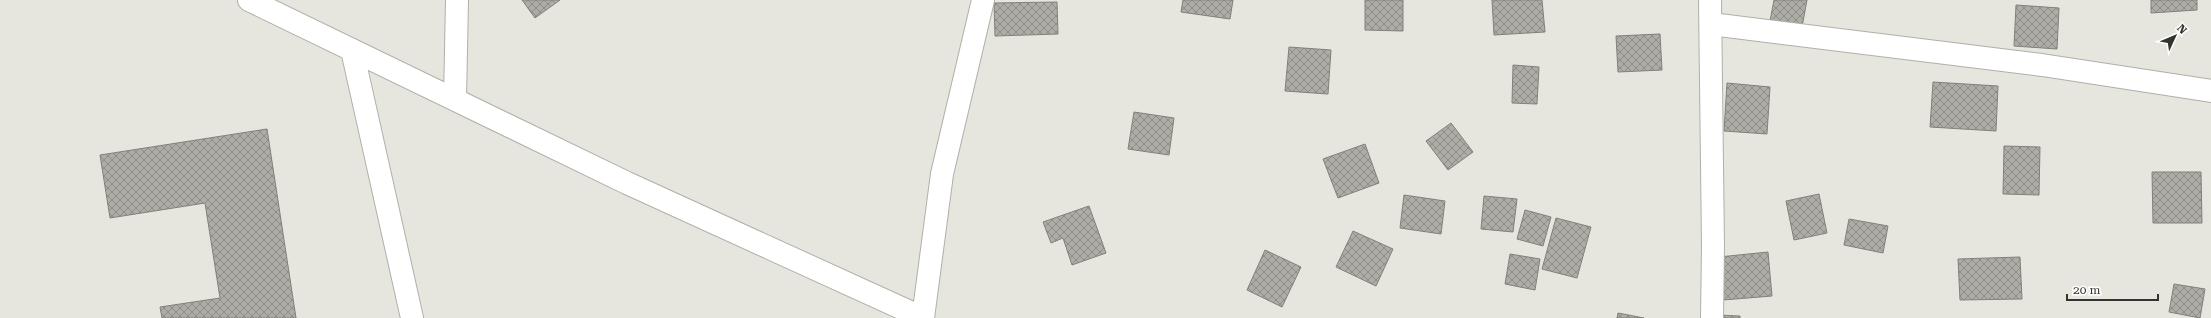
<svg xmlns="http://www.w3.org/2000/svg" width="2211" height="318" font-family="'Roboto Serif',serif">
<defs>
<pattern id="building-cross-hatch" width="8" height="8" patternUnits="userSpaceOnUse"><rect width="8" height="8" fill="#adada6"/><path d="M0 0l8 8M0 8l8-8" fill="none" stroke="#8d8d88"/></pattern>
</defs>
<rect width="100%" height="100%" fill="#e6e5de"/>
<path fill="url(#building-cross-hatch)" stroke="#818079" d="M522 0H560L535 18Z
M1183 0H1233L1230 19 1181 12Z
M1365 0H1403V31L1365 30Z
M1492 0H1542L1545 32 1494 35Z
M1774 0H1807L1802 27 1770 21Z
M2151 0H2197V10L2151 13Z
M1057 2 1058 34 995 36 994 3Z
M2016 5 2059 8 2057 49 2014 46Z
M1660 34 1662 70 1618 72 1616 36Z
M1289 47 1331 50 1328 94 1285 91Z
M1513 65 1539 67 1537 104 1512 103Z
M1933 82 1998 86 1996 131 1930 127Z
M1727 83 1770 87 1767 134 1724 131Z
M1134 112 1174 118 1169 155 1128 149Z
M1451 123 1473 152 1448 170 1426 141Z
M267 129 296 318H162L160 307 220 298 205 203 110 218 100 155Z
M1365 144 1379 183 1338 198 1323 159Z
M2004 146 2040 147 2039 195 2003 194Z
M2152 172H2201L2202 223H2153Z
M1819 194 1827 233 1794 240 1786 201Z
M1404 195 1445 201 1441 234 1400 228Z
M1484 196 1517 199 1513 232 1481 229Z
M1089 206 1106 253 1072 265 1063 238 1051 243 1043 222Z
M1525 210 1551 217 1543 246 1517 239Z
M1556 218 1591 227 1577 278 1542 269Z
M1849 219 1888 226 1883 253 1844 245Z
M1353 231 1393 249 1376 286 1336 267Z
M1265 250 1301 267 1282 307 1247 290Z
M1768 252 1772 296 1723 300 1719 257Z
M1510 254 1540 259 1535 290 1505 284Z
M2020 257 2022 299 1960 300 1958 259Z
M2174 284 2205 289 2200 318 2169 312Z
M1618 313 1644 318H1617Z
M1718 315 1740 316V318H1718Z"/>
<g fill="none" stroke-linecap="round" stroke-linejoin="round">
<defs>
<path id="minor" d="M249 0 627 183 923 318
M1710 0 1713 246 1712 318
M1711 24 2042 65 2211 91
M352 50 412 318
M455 99 457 0
M923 318 942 174 983 0"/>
</defs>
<use href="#minor" stroke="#b0afa8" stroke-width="24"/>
<use href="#minor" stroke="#fff" stroke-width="22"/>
</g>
<g transform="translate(2175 36) rotate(46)" stroke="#ffffff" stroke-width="3" paint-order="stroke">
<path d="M0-3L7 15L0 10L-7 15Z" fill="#333330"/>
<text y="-6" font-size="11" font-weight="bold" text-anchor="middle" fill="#333330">N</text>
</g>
<path d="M2067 294v6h91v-6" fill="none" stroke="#333330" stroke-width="2"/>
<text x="2073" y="294" font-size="12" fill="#333330" stroke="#ffffff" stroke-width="3" paint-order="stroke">20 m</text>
</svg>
